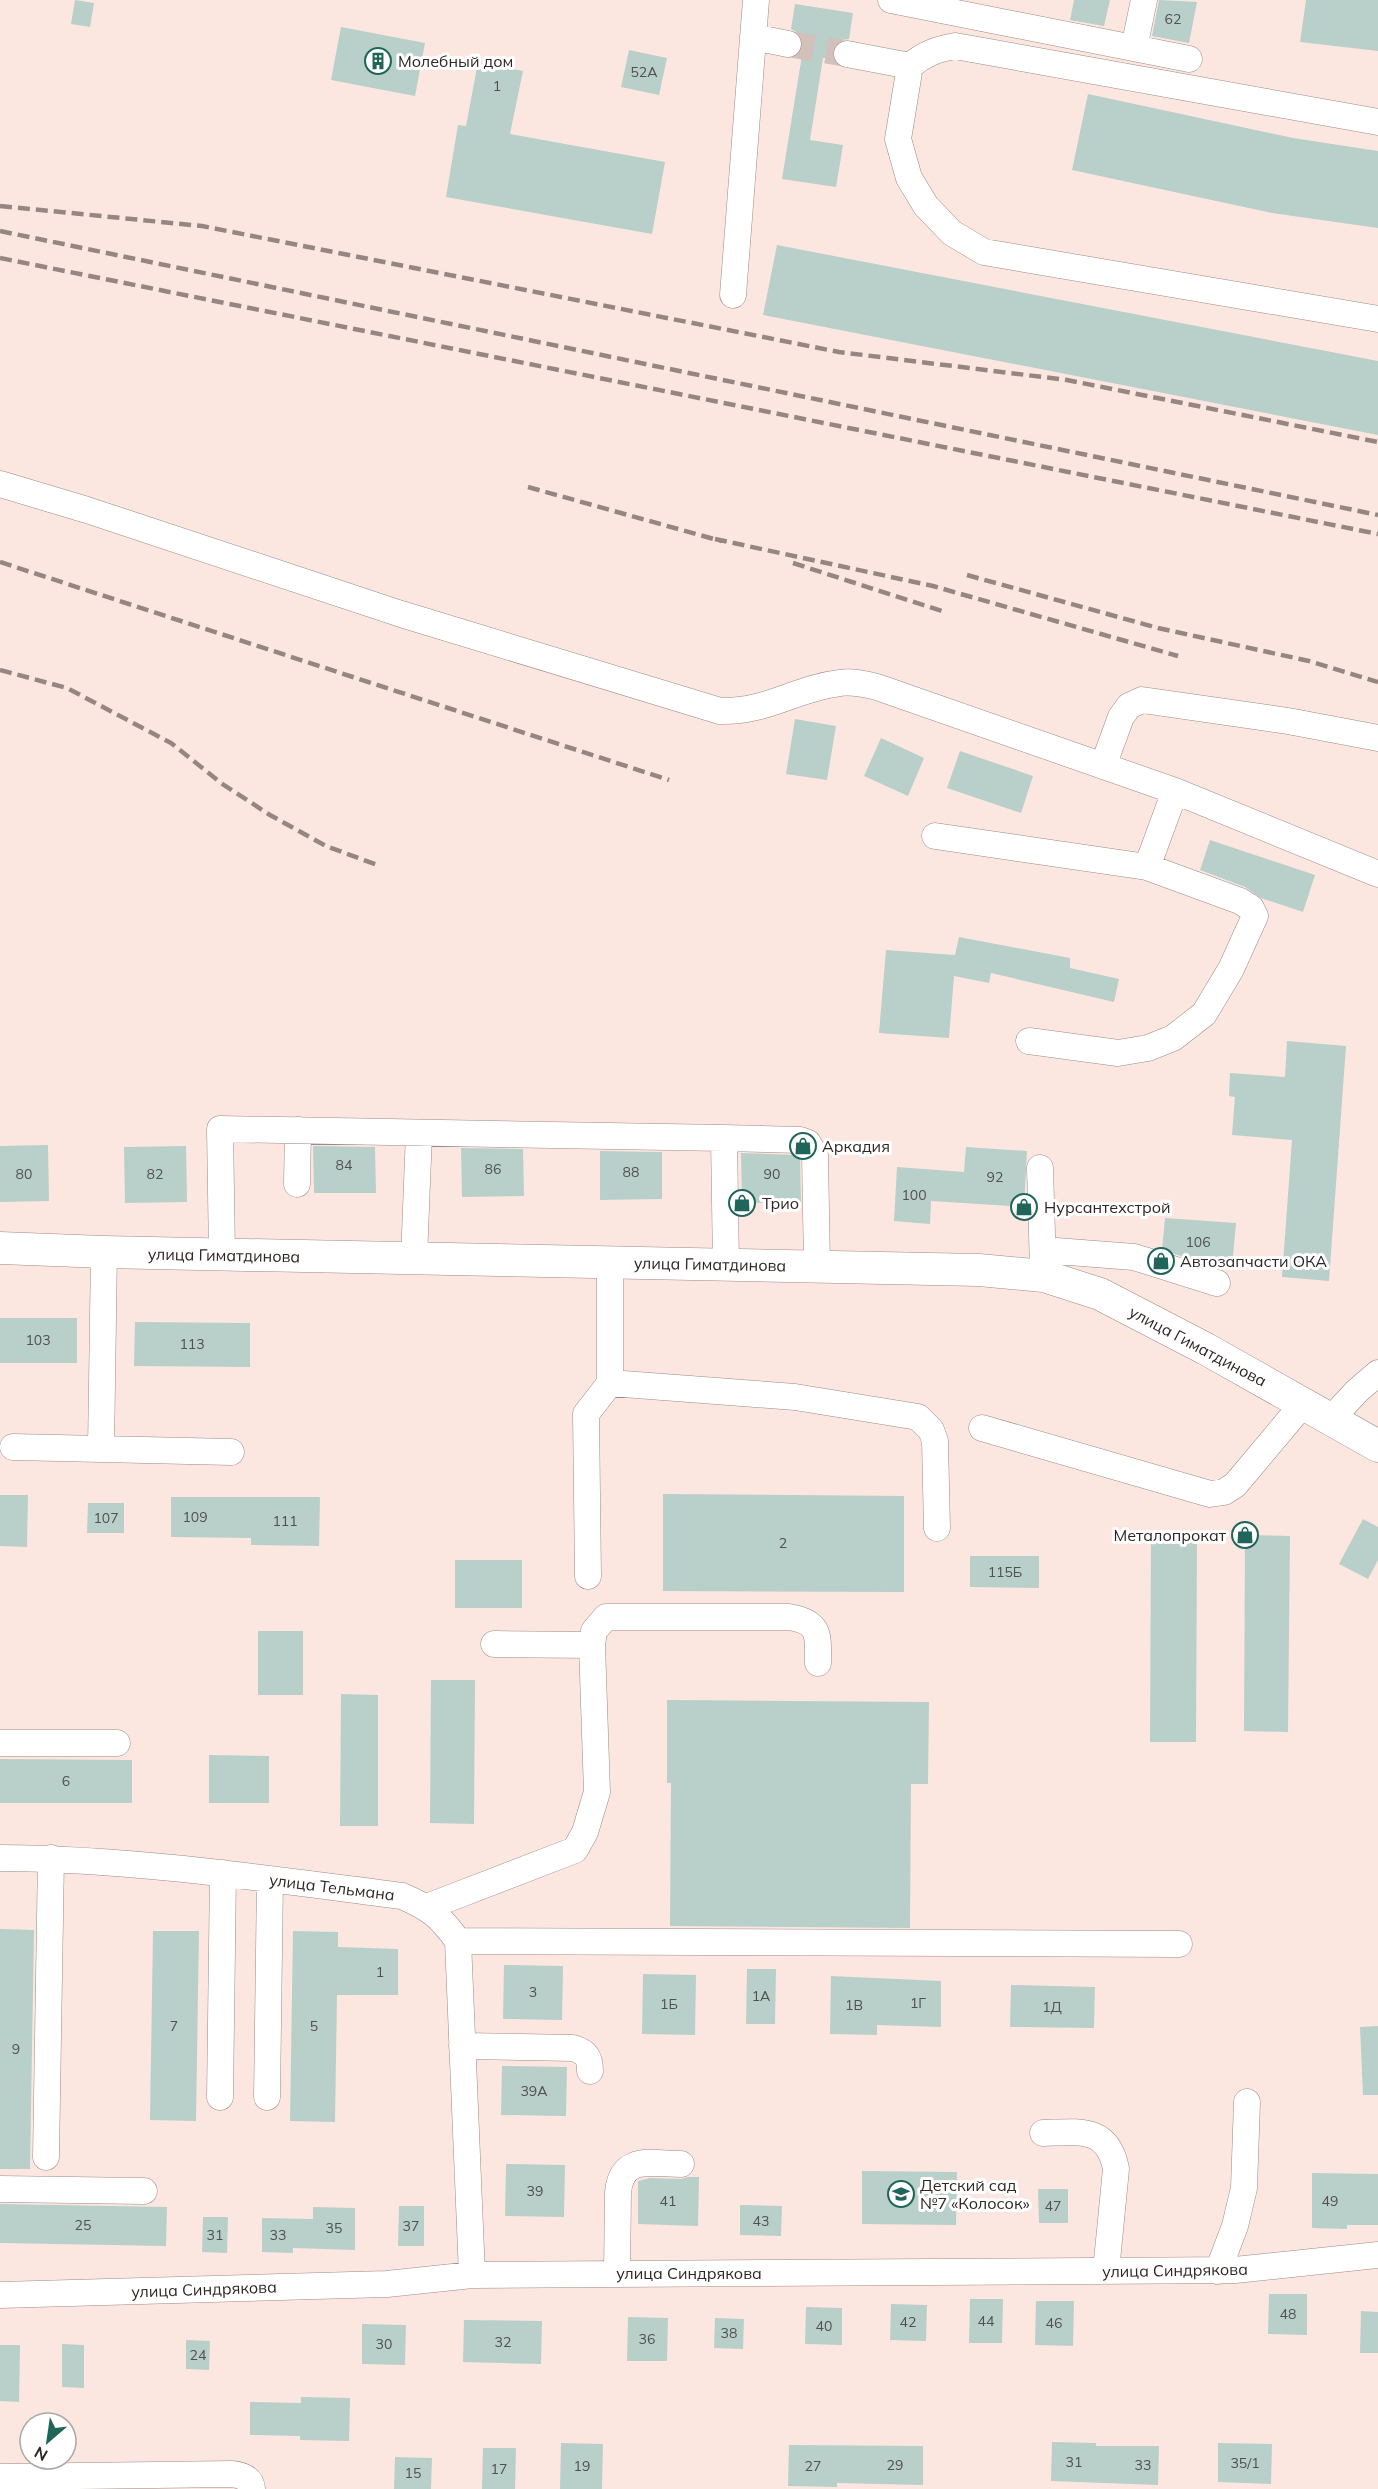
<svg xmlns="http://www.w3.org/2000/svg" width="1378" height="2489" font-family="Mulish,sans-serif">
<rect width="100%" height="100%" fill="#fce7e0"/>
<path fill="#b9cfca" d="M75 0 94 3 90 27 71 24Z
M1074 0H1110L1104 26 1070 20Z
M1159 0 1197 2 1189 43 1152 36Z
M1306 0H1378V51L1300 42Z
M795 4 853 13 849 39 842 40 835 45 832 52 833 59 823 58 810 140 843 145 836 187 782 179 802 55H798L803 46 798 33 791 29Z
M341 27 425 43 415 96 331 80Z
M629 50 667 58 659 95 621 87Z
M478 62 523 71 510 134 665 162 652 234 446 197 458 125 466 126Z
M1088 94 1293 138 1378 151V228L1272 213 1072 170Z
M777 245 1378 361V435L763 315Z
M795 719 836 726 827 780 786 774Z
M881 738 924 758 908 796 864 776Z
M960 751 1033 776 1021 813 947 788Z
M1210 840 1315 875 1303 912 1261 898 1245 887 1200 870Z
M959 937 1070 958V968L1119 979 1114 1002 991 973 989 983 954 976 949 1038 879 1033 886 950 955 955Z
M1287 1041 1346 1046 1329 1281 1282 1277 1292 1140 1232 1135 1235 1097 1229 1096 1230 1073 1285 1077Z
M48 1145 49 1201 0 1202V1146Z
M186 1146 187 1202 125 1203 124 1147Z
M313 1146 375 1147 376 1193H314Z
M966 1147 1027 1151 1024 1207 931 1201 930 1224 894 1221 897 1167 964 1172Z
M461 1148 523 1149 524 1196 462 1197Z
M600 1151 662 1152V1199L600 1200Z
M741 1153 798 1155 800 1159 801 1202 742 1203Z
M1165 1218 1236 1223 1232 1267 1210 1265 1162 1250Z
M0 1318H77V1363H0Z
M135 1322 250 1323V1367L134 1366Z
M663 1494 904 1496V1592L663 1591Z
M0 1495H28L27 1547 0 1546Z
M171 1497H320L319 1546 251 1545V1538L171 1537Z
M88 1503H124V1533H87Z
M1363 1519 1378 1527V1560L1368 1579 1339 1564Z
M1245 1535 1290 1536 1288 1732 1244 1731Z
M1151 1537H1197L1196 1742H1150Z
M970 1556H1039V1588L970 1587Z
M455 1560H522V1608H455Z
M258 1631H303V1695H258Z
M431 1680H475L474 1824 430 1823Z
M341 1694 378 1695V1826H340Z
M667 1700 929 1702 928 1784H911L910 1928 670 1926 671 1783H667Z
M209 1755 269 1756V1803H209Z
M0 1759 132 1760V1803H0Z
M0 1929 34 1930 30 2169H0Z
M153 1931H199L196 2121 150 2120Z
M293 1931 338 1932V1947L398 1949V1995H337L335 2122 290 2121Z
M504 1965 563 1966 562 2020 503 2019Z
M747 1969H776L775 2024H746Z
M643 1974 696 1975 695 2035 642 2034Z
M831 1976 941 1981V2027L877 2025V2035L830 2034Z
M1011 1985 1095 1987 1094 2028 1010 2027Z
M1378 2026V2095H1363L1360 2027Z
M502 2066 567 2067 566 2116 501 2115Z
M506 2164 565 2165 564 2217 505 2216Z
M862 2171 957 2172 956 2225 862 2224Z
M1312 2173 1378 2174V2225H1347V2229L1312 2228Z
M688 2177H699L698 2226 638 2224V2181L650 2178 681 2179Z
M1038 2189H1068V2223H1039Z
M0 2204 167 2207 166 2246 0 2243Z
M740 2205 782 2206 781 2236 740 2235Z
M399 2206H424V2246H398Z
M313 2207 355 2208V2250L293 2248V2253L262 2252V2218L313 2219Z
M203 2217H228L227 2253 202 2252Z
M1269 2294H1307V2335L1268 2334Z
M970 2299H1003L1002 2343H969Z
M1036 2301H1074L1073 2346 1035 2345Z
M891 2304 927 2305 926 2341 890 2340Z
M806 2307 842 2308V2345L805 2344Z
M1361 2311 1378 2312V2353H1360Z
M628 2317 668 2318 667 2361H627Z
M715 2318 744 2319 743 2349 714 2348Z
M464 2320 542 2321 541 2364 463 2362Z
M362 2324 406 2325 405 2365 362 2364Z
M186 2340 210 2341 209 2370 186 2369Z
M62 2344 84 2345V2388L62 2387Z
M0 2345H20L19 2402 0 2401Z
M301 2397 350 2398 349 2441 300 2440V2436L250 2435V2402L301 2403Z
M1052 2442 1096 2443V2446H1159L1158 2485 1051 2481Z
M561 2443 603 2444 602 2489H560Z
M1218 2443 1272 2444 1271 2484 1218 2482Z
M789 2445 923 2446V2485L837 2483V2487L788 2486Z
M483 2448H516L515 2489H482Z
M395 2457 432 2458 431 2489H394Z"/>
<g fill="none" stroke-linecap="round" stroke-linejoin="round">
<path stroke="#d3c0ba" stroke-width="26" stroke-dasharray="26 13" stroke-linecap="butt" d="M788 44 847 54"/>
<defs>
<path id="minor" d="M891 0 1189 59
M753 37 788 44
M1134 48 1144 0
M847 54 910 66
M1378 122 955 46C937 49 924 54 910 66L898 139 909 178 926 206 952 233 984 252 1378 319
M733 295 756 0
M0 484 87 510 401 614 720 711C768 712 796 688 840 683 852 681 865 684 877 687L1175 791 1378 874
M1103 766 1121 717 1129 706 1142 700 1288 721 1378 738
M935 836 1147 867 1240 901 1251 908 1255 916 1231 969 1204 1014 1173 1038 1148 1048 1118 1053 1029 1041
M1147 867 1175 791
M724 1138 726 1265
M1040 1168 1043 1267
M297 1184 298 1130
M1043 1250 1134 1257 1217 1283
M104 1252 101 1449 231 1452
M222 1255 220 1129 724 1138 800 1140 808 1143 815 1155 817 1266
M414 1258 419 1133
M610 1383 795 1397 918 1417 931 1430 935 1441 937 1528
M1331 1419 1357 1391 1378 1373
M982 1428 1210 1494 1224 1492 1235 1485 1303 1404
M13 1447 101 1449
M588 1576 586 1414 610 1383V1262
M494 1644 592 1645
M0 1743H117
M0 1858C135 1859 269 1879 402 1896 430 1908 440 1916 458 1941L472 2275
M427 1907 575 1850 585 1832 597 1792 592 1645 594 1631 606 1617H789C821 1622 818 1636 818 1663
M458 1941 1179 1944
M462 2046 573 2048C586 2052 590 2057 590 2071
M220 2097 223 1873
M267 2097 270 1879
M1043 2133C1079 2132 1108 2126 1116 2169L1106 2271
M46 2157 51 1858
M0 2189 144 2191
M1218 2271 1235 2226 1244 2188 1247 2102
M617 2274 618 2192C622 2154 652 2164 681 2164
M0 2295 387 2284 472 2275 1235 2270 1378 2255
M0 2477 232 2474C241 2475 251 2478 252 2489"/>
<path id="major" d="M0 1248 104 1252 979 1270 1044 1276 1100 1294 1206 1349 1378 1446"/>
</defs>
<use href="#minor" stroke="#9d8a84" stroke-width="27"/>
<use href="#major" stroke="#9d8a84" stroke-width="33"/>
<use href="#minor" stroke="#fff" stroke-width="26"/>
<use href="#major" stroke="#fff" stroke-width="32"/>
<path stroke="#958682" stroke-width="4.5" stroke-dasharray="12 6" stroke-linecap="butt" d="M0 206 202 226 839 352 1067 380 1378 442
M0 231 1378 515
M0 258 1378 534
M528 487 721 541
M715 539 933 586 1178 656
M0 562 669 780
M793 563 945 612
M967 575 1158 628 1309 661 1378 682
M0 670 67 688 171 743 221 783 270 815 326 846 380 866"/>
</g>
<defs>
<symbol id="building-ring" viewBox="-11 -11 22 22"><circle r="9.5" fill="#fff" stroke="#1f6559" stroke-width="1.5"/><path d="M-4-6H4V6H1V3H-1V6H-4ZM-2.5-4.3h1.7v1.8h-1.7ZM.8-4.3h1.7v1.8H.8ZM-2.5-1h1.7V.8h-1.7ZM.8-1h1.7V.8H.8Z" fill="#1f6559"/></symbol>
<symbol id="shop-ring" viewBox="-11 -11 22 22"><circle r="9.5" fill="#fff" stroke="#1f6559" stroke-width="1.5"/><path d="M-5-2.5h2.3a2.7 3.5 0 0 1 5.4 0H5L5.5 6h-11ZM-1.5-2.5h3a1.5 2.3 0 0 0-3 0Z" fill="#1f6559"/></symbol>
<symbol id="school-ring" viewBox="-11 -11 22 22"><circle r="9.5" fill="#fff" stroke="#1f6559" stroke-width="1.5"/><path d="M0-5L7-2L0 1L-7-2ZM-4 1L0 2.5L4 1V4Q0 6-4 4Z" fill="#1f6559"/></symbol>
</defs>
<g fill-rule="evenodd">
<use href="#building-ring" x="363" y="46" width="30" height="30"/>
<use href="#shop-ring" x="788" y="1131" width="30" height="30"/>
<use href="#shop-ring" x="727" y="1188" width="30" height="30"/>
<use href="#shop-ring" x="1009" y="1192" width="30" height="30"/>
<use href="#shop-ring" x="1146" y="1246" width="30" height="30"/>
<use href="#shop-ring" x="1230" y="1520" width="30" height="30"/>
<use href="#school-ring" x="886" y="2179" width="30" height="30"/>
</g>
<g text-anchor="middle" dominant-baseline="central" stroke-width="6" stroke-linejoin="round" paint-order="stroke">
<g font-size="14" fill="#51504e">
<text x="1173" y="19">62</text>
<text x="644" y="72">52А</text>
<text x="497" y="86">1</text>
<text x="344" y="1165">84</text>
<text x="493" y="1169">86</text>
<text x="631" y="1172">88</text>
<text x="24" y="1174">80</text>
<text x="155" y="1174">82</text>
<text x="772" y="1174">90</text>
<text x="995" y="1177">92</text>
<text x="914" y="1195">100</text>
<text x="1198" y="1242">106</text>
<text x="38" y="1340">103</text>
<text x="192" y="1344">113</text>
<text x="195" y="1517">109</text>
<text x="106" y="1518">107</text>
<text x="285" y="1521">111</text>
<text x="783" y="1543">2</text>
<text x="1005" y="1572">115Б</text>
<text x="66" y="1781">6</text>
<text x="380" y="1972">1</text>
<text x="533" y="1992">3</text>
<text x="761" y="1996">1А</text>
<text x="918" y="2003">1Г</text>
<text x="669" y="2004">1Б</text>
<text x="854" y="2005">1В</text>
<text x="1052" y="2007">1Д</text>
<text x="174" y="2026">7</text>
<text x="314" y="2026">5</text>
<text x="16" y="2049">9</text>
<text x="534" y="2091">39А</text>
<text x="535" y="2191">39</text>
<text x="668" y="2201">41</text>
<text x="1330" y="2201">49</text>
<text x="1053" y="2206">47</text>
<text x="761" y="2221">43</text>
<text x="83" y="2225">25</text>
<text x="411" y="2226">37</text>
<text x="334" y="2228">35</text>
<text x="215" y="2235">31</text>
<text x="278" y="2235">33</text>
<text x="1288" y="2314">48</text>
<text x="986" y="2321">44</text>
<text x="908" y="2322">42</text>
<text x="1054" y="2323">46</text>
<text x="824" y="2326">40</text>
<text x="729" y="2333">38</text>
<text x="647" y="2339">36</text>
<text x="503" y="2342">32</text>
<text x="384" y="2344">30</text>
<text x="198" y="2355">24</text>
<text x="1074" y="2462">31</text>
<text x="1245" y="2463">35/1</text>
<text x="895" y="2465">29</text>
<text x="1143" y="2465">33</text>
<text x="582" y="2466">19</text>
<text x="813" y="2466">27</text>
<text x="499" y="2469">17</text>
<text x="413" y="2473">15</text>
</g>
<g font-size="16" fill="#2e2624" stroke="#fff" text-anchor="start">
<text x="398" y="61">Молебный дом</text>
<text x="822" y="1146">Аркадия</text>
<text x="762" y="1203">Трио</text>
<text x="1044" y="1207">Нурсантехстрой</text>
<text x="1180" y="1261">Автозапчасти ОКА</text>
<text x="1226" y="1535" text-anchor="end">Металопрокат</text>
<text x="920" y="2185">Детский сад<tspan x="920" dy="18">№7 «Колосок»</tspan></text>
</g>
<g font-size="16" fill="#2e2624" stroke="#fff">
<text transform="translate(224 1255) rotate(1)">улица Гиматдинова</text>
<text transform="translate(710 1264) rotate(1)">улица Гиматдинова</text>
<text transform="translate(1198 1346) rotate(28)">улица Гиматдинова</text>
<text transform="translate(332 1887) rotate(7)">улица Тельмана</text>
<text transform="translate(1175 2270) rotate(-1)">улица Синдрякова</text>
<text x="689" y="2273">улица Синдрякова</text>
<text transform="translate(204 2289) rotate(-2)">улица Синдрякова</text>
</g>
</g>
<g transform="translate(48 2441) rotate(209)"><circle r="28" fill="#ffffff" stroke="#aba8a7" stroke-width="1.5"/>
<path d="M0-4.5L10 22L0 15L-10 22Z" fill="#1f6559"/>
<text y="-9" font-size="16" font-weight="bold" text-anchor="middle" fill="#2e2624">N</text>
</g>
</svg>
